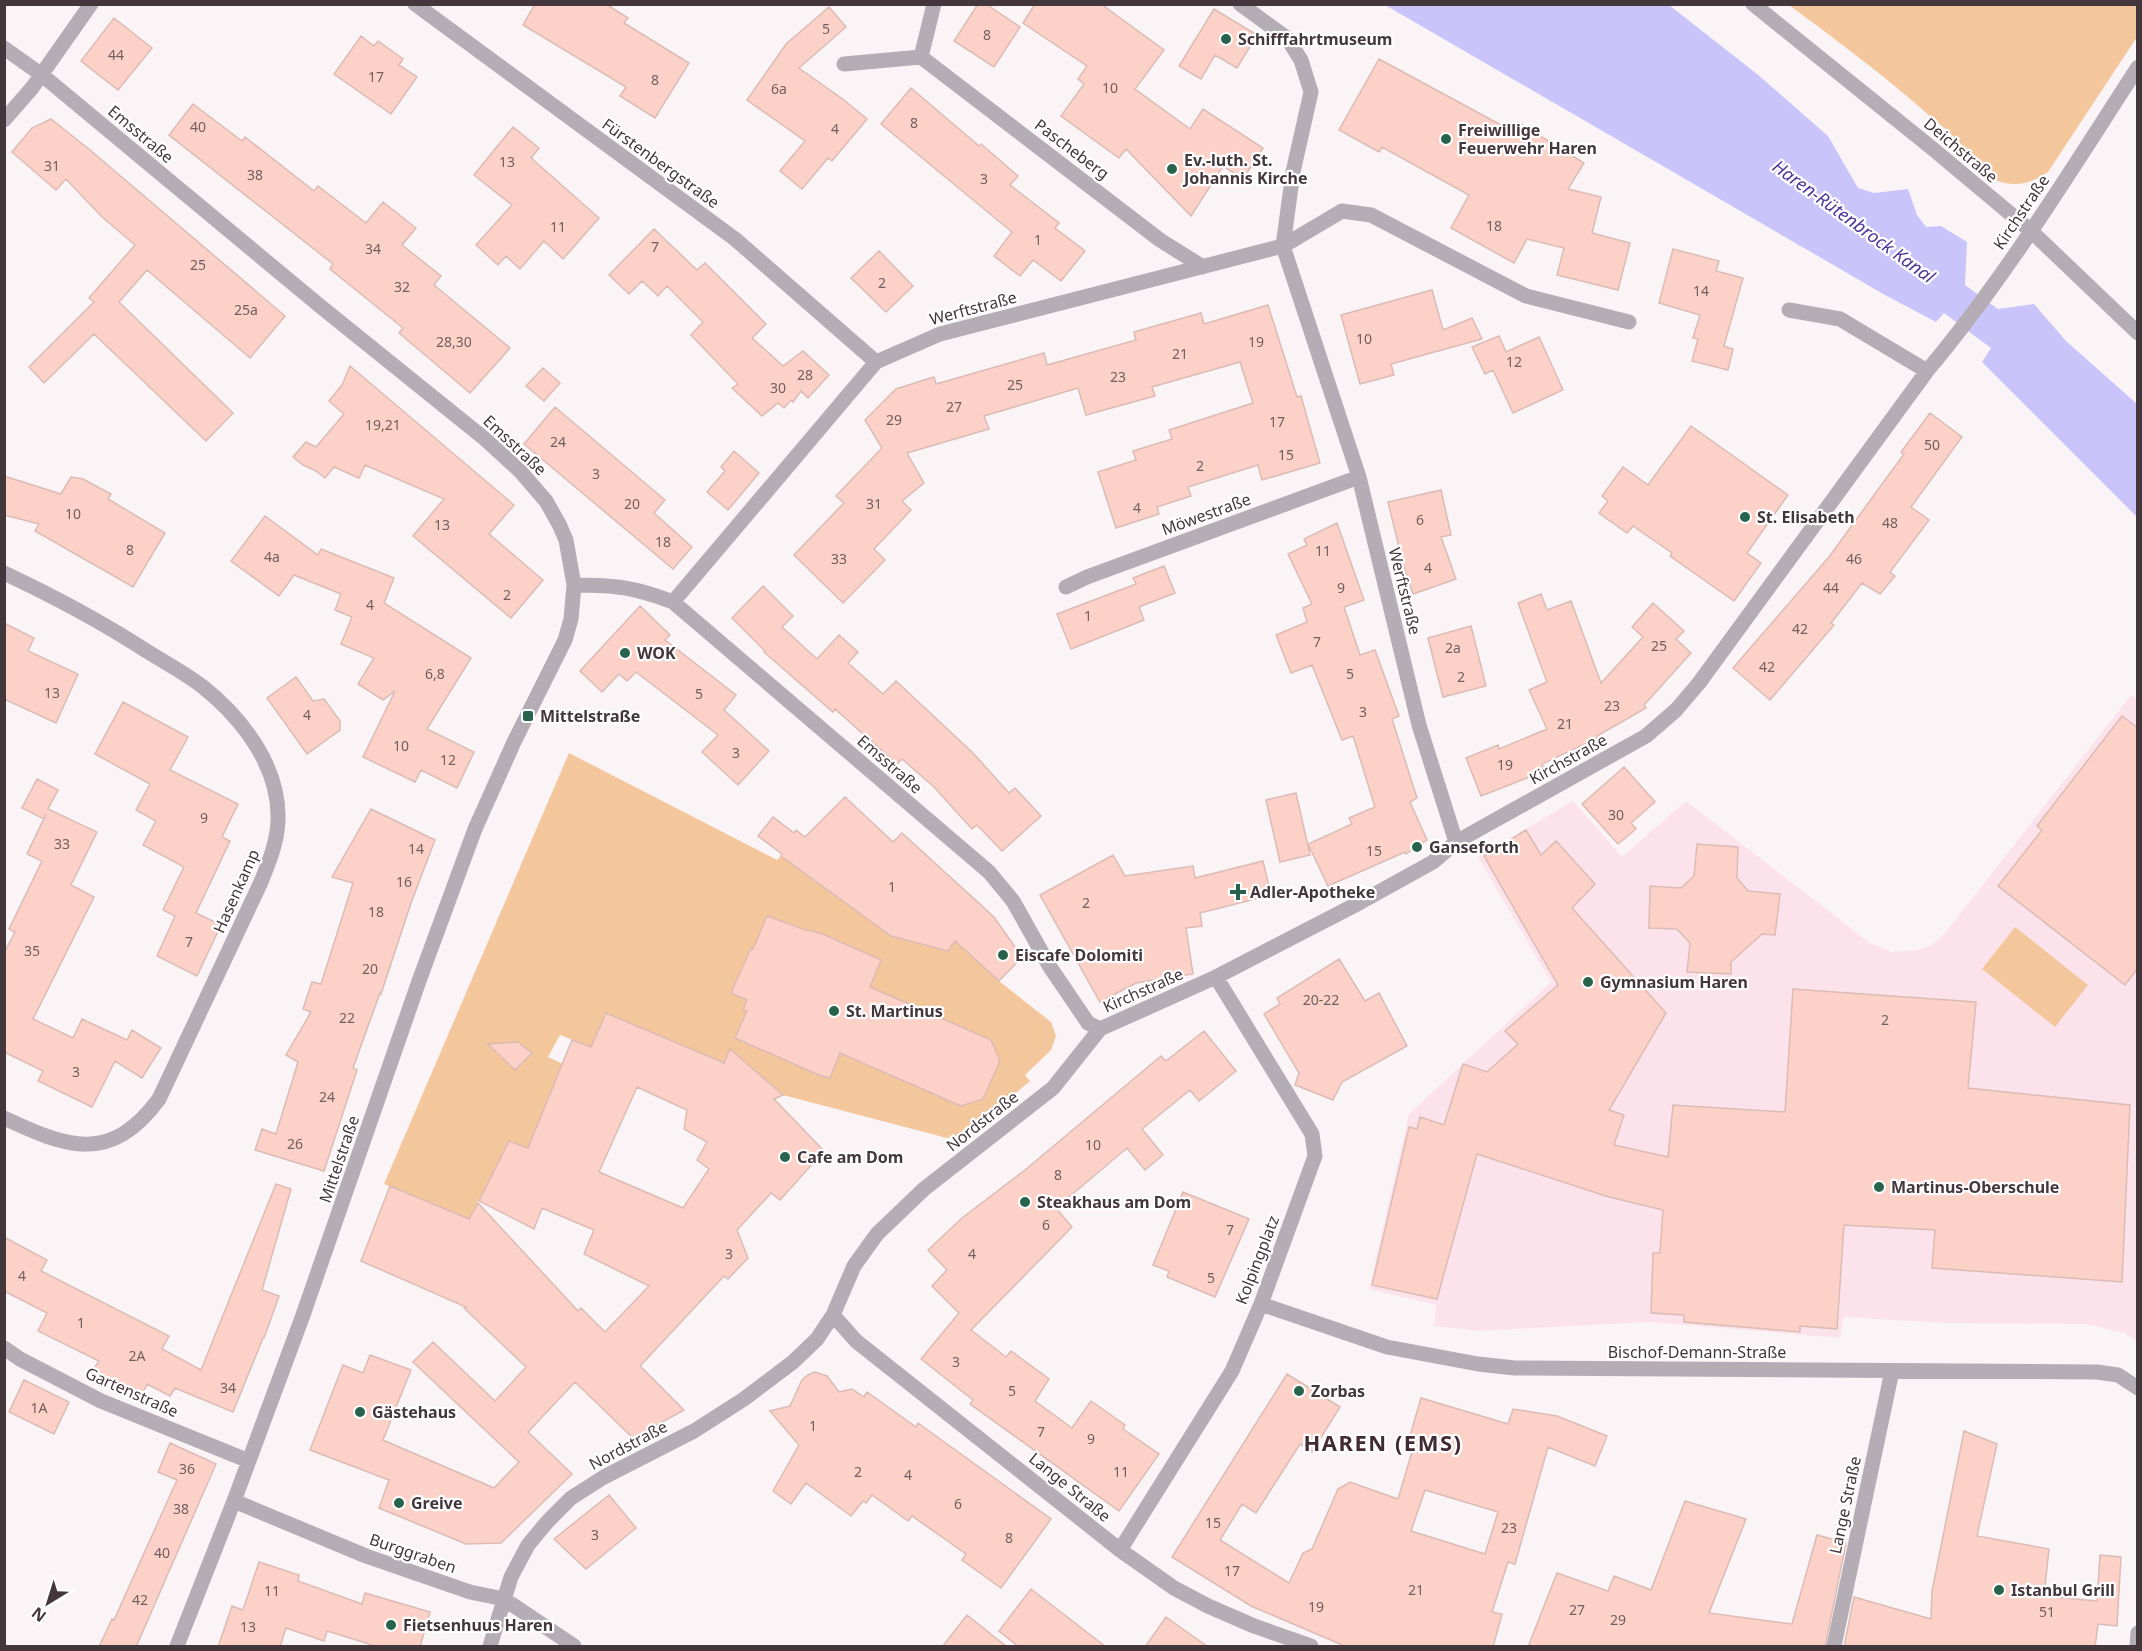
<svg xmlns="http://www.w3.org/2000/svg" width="2142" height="1651" font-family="'Noto Sans',sans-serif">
<rect width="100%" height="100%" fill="#fbf4f6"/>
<path fill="#fce3eb" d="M2131 695 2137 699V1341L2124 1333 2086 1324 1946 1323 1844 1317 1840 1338 1649 1322 1478 1331 1434 1326 1436 1305 1369 1289 1409 1114 1551 982 1478 857 1573 801 1622 857 1686 801 1870 943 1892 952 1918 950 1932 945 1946 932Z"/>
<path fill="#f4c69c" d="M1789 5H2137V37L2048 172C2034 182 2018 187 2001 182 1983 177 1973 157 1961 144 1950 132 1936 121 1923 110 1881 73 1835 39 1789 5Z
M569 753 777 860 781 856 891 936 948 951 955 941 999 981 1051 1022 1056 1036 1051 1050 1025 1075 1030 1081 965 1135 947 1138 783 1095 769 1083 606 1013 591 1047 560 1035 548 1057 563 1064 528 1148 509 1142 469 1219 384 1184Z
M2015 927 2088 985 2055 1027 1982 969Z"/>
<path fill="#c9c5fb" d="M1385 5H1669L1757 74 1828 136 1858 188 1874 193 1908 189 1917 215 1926 227 1941 226 1967 242 1965 285 1998 309 2034 304 2066 341 2137 404V517L1982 362 1991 348 1944 313 1936 322 1885 295Z"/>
<path fill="#fcd1c8" stroke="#dbbbb5" stroke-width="1.5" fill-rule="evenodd" d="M535 4H606L628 18 624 23 689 63 655 118 620 96 626 87 523 25Z
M978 4H986L1020 27 994 67 954 41Z
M1035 4H1101L1164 50 1135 89 1190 129 1203 109 1263 148 1243 179 1223 166 1191 216 1126 149 1119 158 1061 116 1084 84 1078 79 1087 66 1023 23Z
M829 7 846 27 799 68 844 100 867 119 832 161 828 158 802 189 780 171 805 141 747 100 786 44Z
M1214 9 1257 35 1237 68 1215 55 1201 79 1179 66Z
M114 18 152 48 118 90 81 61Z
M361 36 374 46 378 41 403 59 399 65 417 77 391 114 334 74Z
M1379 59 1512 131 1518 122 1584 163 1568 189 1601 197 1592 233 1630 243 1618 290 1557 275 1564 248 1527 239 1514 263 1451 228 1469 195 1382 147 1379 152 1339 130Z
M911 88 979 146 981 144 1018 176 1010 185 1059 223 1055 228 1085 251 1061 281 1033 260 1020 276 994 256 1012 232 881 124Z
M193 104 242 141 245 137 314 191 318 186 366 223 383 202 416 228 402 245 441 276 434 285 510 348 470 393 399 333 403 328 330 269 333 264 169 135Z
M51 119 90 150 285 316 250 358 147 270 119 302 233 413 206 441 94 334 44 383 29 367 94 302 89 298 135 245 101 216 66 179 56 190 12 152 32 128Z
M513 127 539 148 531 158 599 218 563 259 544 241 520 269 506 256 498 265 476 245 512 205 474 175Z
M654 229 697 270 705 263 766 324 752 338 783 366 803 351 829 375 808 398 801 391 793 402 791 400 784 408 778 403 762 416 732 388 738 384 691 335 703 322 667 286 658 296 642 281 629 294 609 275Z
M1673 249 1719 261 1716 271 1743 278 1724 346 1733 349 1728 370 1692 361 1698 339 1693 338 1700 315 1659 303Z
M879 251 913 286 886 312 851 278Z
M1432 290 1443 330 1472 318 1482 339 1391 364 1394 375 1360 384 1341 315Z
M1268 305 1297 397 1301 396 1320 463 1262 480 1258 465 1188 487 1191 496 1157 507 1159 514 1116 528 1098 472 1136 460 1133 451 1172 439 1169 430 1253 403 1240 362 1152 387 1155 396 1086 415 1078 388 984 416 989 429 907 453 924 483 902 501 911 510 874 549 885 560 843 603 794 555 844 503 836 496 882 448 865 420 896 389 934 377 936 384 1044 353 1047 365 1136 340 1134 332 1201 313 1204 324Z
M1499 336 1506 352 1539 337 1563 390 1513 413 1493 370 1485 374 1472 347Z
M350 366 514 505 489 534 543 580 511 618 413 536 444 499 365 465 359 478 334 467 325 478 316 471 303 465 293 457 306 442 316 447 344 414 329 401 342 385Z
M543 368 560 383 544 401 526 386Z
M555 407 665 500 654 513 692 547 673 569 524 444Z
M1930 413 1962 437 1911 507 1929 520 1890 572 1895 576 1880 594 1862 583 1831 623 1834 625 1770 700 1733 668 1829 557 1904 454 1901 452Z
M1691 426 1788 495 1747 553 1761 563 1734 601 1670 556 1672 553 1633 526 1627 533 1599 513 1608 501 1602 496 1623 467 1648 485Z
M734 451 759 473 728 510 707 492 725 471 721 467Z
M4 476 61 494 71 477 83 479 111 494 108 499 165 533 133 587 35 531 39 524 4 515Z
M1441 490 1451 535 1441 537 1456 579 1413 594 1400 556 1401 555 1388 502Z
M265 516 318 555 321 549 394 578 384 603 471 658 427 729 474 752 457 788 421 770 415 782 363 757 395 691 383 700 358 684 374 658 341 644 352 617 335 610 341 594 294 575 279 596 231 561Z
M1337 523 1364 600 1344 607 1360 655 1375 650 1399 716 1392 719 1417 798 1410 802 1427 840 1406 854 1405 852 1328 886 1308 844 1352 824 1349 818 1375 807 1353 736 1342 740 1312 665 1291 673 1276 635 1307 622 1303 608 1312 604 1288 554 1307 545 1304 539Z
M1164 566 1175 593 1139 607 1144 620 1071 649 1057 614 1136 584 1133 578Z
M763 586 793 616 782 627 817 659 839 635 858 652 848 663 883 694 896 681 973 753 1009 793 1015 788 1041 816 1002 851 977 825 972 829 934 787 902 759 897 764 835 709 833 712 764 652 765 651 732 618Z
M1541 594 1547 610 1571 601 1601 683 1643 637 1632 627 1653 603 1684 631 1676 639 1691 653 1644 705 1646 708 1597 736 1598 738 1542 764 1545 771 1481 796 1466 758 1498 745 1499 749 1547 729 1529 690 1547 682 1518 603Z
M640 606 670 635 665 640 736 695 724 710 769 751 738 785 702 752 718 735 636 672 627 681 619 674 602 692 580 671Z
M4 623 34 638 28 651 78 674 56 723 4 699Z
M1471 626 1486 686 1443 697 1428 638Z
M296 677 313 701 324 699 340 721V730L307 754 267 698Z
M123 702 188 737 170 770 238 804 222 837 230 841 196 913 221 925 197 976 157 956 175 916 163 910 184 867 143 845 156 821 136 810 150 784 95 754Z
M2122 716 2138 728V968L2125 985 1998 886 2042 830 2037 826Z
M1624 767 1655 802 1631 823 1636 829 1618 844 1582 804Z
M37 779 58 790 48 809 97 832 71 885 94 897 33 1019 73 1038 82 1019 127 1040 132 1030 161 1048 142 1078 115 1061 92 1107 38 1081 43 1071 4 1052V953L15 932 9 929 42 861 27 854 46 814 44 819 22 808Z
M1296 793 1310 855 1280 862 1266 800Z
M845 797 893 842 902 833 994 917 1022 957 999 981 955 941 948 951 891 936 781 856 782 854 758 836 773 817 794 833 796 830 805 837Z
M371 809 435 840 411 903 381 994 380 993 353 1068 357 1070 324 1171 255 1150 262 1129 276 1134 298 1062 286 1055 311 1012 303 1009 312 982 321 984 353 883 332 877Z
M1526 830 1541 855 1556 841 1595 884 1572 908 1666 1013 1609 1110 1624 1115 1614 1145 1668 1157 1673 1105 1785 1112 1793 989 1976 1002 1968 1088 2130 1105 2122 1282 1932 1268 1935 1230 1844 1225 1837 1329 1800 1326V1332L1684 1322V1315L1651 1313 1653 1253H1660L1663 1210 1609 1197 1477 1154 1437 1299 1372 1285 1409 1127 1417 1129 1420 1117 1444 1125 1463 1064 1487 1072 1518 1044 1505 1031 1558 985 1484 856Z
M1697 844 1738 847 1737 878 1748 891 1780 894 1775 935 1762 934 1731 962V974L1687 972 1690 943 1677 929 1649 928 1650 886 1681 888 1694 876Z
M1113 855 1125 876 1193 866 1195 878 1263 861 1271 895 1200 913 1202 926 1186 928 1193 974 1136 983 1100 1002 1040 895Z
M767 916 808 931 809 930 825 935 881 960 870 987 991 1040 1000 1061 983 1099 961 1106 840 1053 830 1078 821 1076 735 1038 747 1011 743 1010 747 1000 731 993 751 948 753 949Z
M1339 959 1365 1001 1379 993 1407 1046 1342 1082 1333 1100 1295 1085 1299 1073 1264 1014 1280 1004 1277 998Z
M606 1013 724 1063 730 1049 783 1095 774 1099 824 1151 780 1200 771 1193 737 1230 748 1258 728 1279 724 1276 640 1366 684 1410 633 1438 575 1382 528 1432 572 1474 501 1543 466 1544 379 1508 389 1480 310 1450 343 1365 363 1373 370 1355 411 1370 383 1440 494 1488 519 1462 413 1362 433 1342 495 1401 526 1367 464 1308 466 1307 361 1261 390 1186 469 1219 478 1203 578 1311 581 1308 605 1332 649 1286 584 1254 594 1230 542 1208 534 1229 479 1201 509 1141 528 1148 572 1040 591 1047ZM637 1087 687 1110 684 1129 707 1142 697 1160 709 1169 683 1208 599 1172Z
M1204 1031 1236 1071 1199 1101 1190 1090 1142 1129 1163 1155 1145 1170 1127 1148 1056 1208 1072 1227 971 1330 1006 1357 1011 1351 1049 1379 1035 1401 1072 1428 1091 1401 1125 1425 1123 1429 1159 1454 1119 1511 970 1404 973 1400 921 1359 959 1313 932 1286 947 1270 928 1250 962 1218 1025 1170 1161 1056 1166 1061Z
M518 1042 532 1053 515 1070 488 1044Z
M276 1184 291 1189 262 1290 279 1296 264 1338H263L233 1412 175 1388 170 1396 147 1384 142 1395 93 1370 99 1361 38 1331 47 1313 4 1291V1237L47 1260 41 1271 169 1336 162 1349 201 1370Z
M1183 1192 1249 1219 1215 1297 1167 1277 1169 1271 1153 1265Z
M815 1372 827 1376 839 1392 852 1389 864 1397 867 1392 916 1427 918 1423 1051 1519 1001 1588 962 1560 966 1554 912 1516 908 1521 872 1495 866 1503 863 1501 851 1516 806 1483 791 1504 773 1491 799 1445 770 1411 790 1406 802 1380 808 1375Z
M1287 1374 1340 1407 1312 1452 1300 1444 1256 1513 1242 1504 1220 1540 1289 1583 1303 1553 1312 1549 1338 1489 1350 1482 1398 1499 1416 1438 1410 1436 1421 1398 1508 1424 1513 1409 1557 1416 1607 1436 1595 1466 1548 1447 1515 1564 1508 1562 1492 1612 1502 1614 1493 1647H1347L1251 1606 1172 1557ZM1425 1490 1498 1512 1485 1554 1411 1531Z
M24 1380 69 1402 54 1434 9 1412Z
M1964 1431 1997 1444 1977 1536 2049 1549 2044 1596 2097 1601 2100 1555 2121 1557 2117 1626 2098 1624 2095 1647H1844L1854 1597 1931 1619 1932 1591Z
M170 1443 216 1464 136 1647H99L112 1619 114 1620 177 1480 158 1472Z
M609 1495 636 1528 586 1569 554 1539Z
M1685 1501 1746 1519 1709 1613 1792 1624 1817 1535 1846 1543 1825 1647H1528L1557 1573 1608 1591 1614 1576 1651 1590Z
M259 1562 299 1575 298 1581 362 1604 365 1593 430 1612 420 1647H379L327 1631 324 1641 286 1628 280 1647H218L232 1606 243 1610Z
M1031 1589 1106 1647H1019L999 1631Z
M967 1615 1007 1647H942Z
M1166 1617 1208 1647H1145Z"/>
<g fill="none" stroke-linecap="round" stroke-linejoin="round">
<path stroke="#b5adb6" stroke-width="15" d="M415 4 735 239 876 362
M934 4 921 57 1160 240 1203 267
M1240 4 1287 38 1301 60 1311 92 1293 172 1283 246 1359 477 1419 725 1456 842
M1753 4 1933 149 2031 231 2138 333
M4 48 42 75 320 306 485 439 520 471 546 501 559 524 566 540 574 585 571 619 565 640 514 742 475 829 419 981 303 1315 234 1501 177 1646
M844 64 921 57
M4 120 32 88 91 4
M1789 310 1840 319 1927 371
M4 573C53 596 100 621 145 650 164 662 185 673 203 687 243 719 280 767 278 821 277 843 269 862 261 882L159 1099C111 1164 68 1148 4 1118
M574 585C615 585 634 587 673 602L989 872 1013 901 1050 967 1088 1023 1100 1029
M1066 587 1087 577 1359 477
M673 602 876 362 940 334 1283 246 1342 211 1371 215 1526 296 1629 322
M1261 1304 1387 1347 1478 1364 1515 1368 2097 1372 2118 1375 2138 1388
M833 1315 856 1341 1120 1550 1174 1588 1208 1606 1254 1626 1311 1646
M4 1348 20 1359 101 1401 249 1461
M234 1501 366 1556 470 1592 504 1599 574 1646
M1120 1550 1232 1371 1261 1304 1315 1156 1312 1134 1216 977
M490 1646 511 1577 528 1545 548 1521 571 1498 604 1477 694 1431 744 1399 793 1362 817 1339 833 1315 854 1266 877 1234 924 1189 1053 1088 1100 1029 1216 977 1359 903 1433 862 1456 842 1646 736 1676 710 1699 683 1927 371C2006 277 2071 170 2138 67
M1834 1646 1892 1371
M2137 1646 2138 1633"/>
</g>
<g fill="#28634d" stroke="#fff" stroke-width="2">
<circle cx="1226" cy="39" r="6"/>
<circle cx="1446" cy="139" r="6"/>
<circle cx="1172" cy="169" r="6"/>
<circle cx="1745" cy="517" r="6"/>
<circle cx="625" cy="653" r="6"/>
<rect x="522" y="710" width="12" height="12" rx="3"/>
<circle cx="1417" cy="847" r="6"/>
<path d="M1235 883h6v6h6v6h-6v6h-6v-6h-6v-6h6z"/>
<circle cx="1003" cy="955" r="6"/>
<circle cx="1588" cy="982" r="6"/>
<circle cx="834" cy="1011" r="6"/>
<circle cx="785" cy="1157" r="6"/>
<circle cx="1879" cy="1187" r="6"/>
<circle cx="1025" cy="1202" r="6"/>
<circle cx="1299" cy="1391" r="6"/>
<circle cx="360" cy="1412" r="6"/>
<circle cx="399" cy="1503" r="6"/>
<circle cx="1999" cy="1590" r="6"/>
<circle cx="391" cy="1625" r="6"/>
</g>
<g text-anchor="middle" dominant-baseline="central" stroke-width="4.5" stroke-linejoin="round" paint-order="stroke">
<g font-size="14" fill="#725e5f">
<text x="826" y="28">5</text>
<text x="987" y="34">8</text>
<text x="116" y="54">44</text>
<text x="376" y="76">17</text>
<text x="655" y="79">8</text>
<text x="1110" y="87">10</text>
<text x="779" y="88">6a</text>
<text x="914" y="122">8</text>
<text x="198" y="126">40</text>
<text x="835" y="128">4</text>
<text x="507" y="161">13</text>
<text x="52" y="165">31</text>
<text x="255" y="174">38</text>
<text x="984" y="178">3</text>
<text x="1494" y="225">18</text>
<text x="558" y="226">11</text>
<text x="1038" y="239">1</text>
<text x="655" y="246">7</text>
<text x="373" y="248">34</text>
<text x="198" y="264">25</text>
<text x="882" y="282">2</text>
<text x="402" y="286">32</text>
<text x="1701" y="290">14</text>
<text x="246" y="309">25a</text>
<text x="1364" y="338">10</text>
<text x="454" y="341">28,30</text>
<text x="1256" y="341">19</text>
<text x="1180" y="353">21</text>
<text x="1514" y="361">12</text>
<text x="805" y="374">28</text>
<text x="1118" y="376">23</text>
<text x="1015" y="384">25</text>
<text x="778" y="387">30</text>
<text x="954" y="406">27</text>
<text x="894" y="419">29</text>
<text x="1277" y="421">17</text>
<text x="383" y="424">19,21</text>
<text x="558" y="441">24</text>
<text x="1932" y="444">50</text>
<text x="1286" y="454">15</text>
<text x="1200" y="465">2</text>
<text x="596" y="473">3</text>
<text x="632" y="503">20</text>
<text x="874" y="503">31</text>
<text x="1137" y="507">4</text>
<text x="73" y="513">10</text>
<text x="1420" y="519">6</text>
<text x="1890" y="522">48</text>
<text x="442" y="524">13</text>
<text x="663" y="541">18</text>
<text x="130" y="549">8</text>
<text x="1323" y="550">11</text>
<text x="272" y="556">4a</text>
<text x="839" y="558">33</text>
<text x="1854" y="558">46</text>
<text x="1428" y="567">4</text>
<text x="1341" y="587">9</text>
<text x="1831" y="587">44</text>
<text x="507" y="594">2</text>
<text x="370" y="604">4</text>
<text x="1088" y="615">1</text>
<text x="1800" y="628">42</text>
<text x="1317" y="641">7</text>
<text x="1659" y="645">25</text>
<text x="1453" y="647">2a</text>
<text x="1767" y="666">42</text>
<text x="435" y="673">6,8</text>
<text x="1350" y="673">5</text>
<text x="1461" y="676">2</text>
<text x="52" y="692">13</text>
<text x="699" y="693">5</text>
<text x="1612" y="705">23</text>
<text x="1363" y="711">3</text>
<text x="307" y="714">4</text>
<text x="1565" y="723">21</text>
<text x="401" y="745">10</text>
<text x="736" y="752">3</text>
<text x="448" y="759">12</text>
<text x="1505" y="764">19</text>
<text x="1616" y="814">30</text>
<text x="204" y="817">9</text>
<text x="62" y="843">33</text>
<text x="416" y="848">14</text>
<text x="1374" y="850">15</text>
<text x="404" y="881">16</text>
<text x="892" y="886">1</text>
<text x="1086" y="902">2</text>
<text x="376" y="911">18</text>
<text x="189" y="941">7</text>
<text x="32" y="950">35</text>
<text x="370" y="968">20</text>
<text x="1321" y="999">20-22</text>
<text x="347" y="1017">22</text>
<text x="1885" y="1019">2</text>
<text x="76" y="1071">3</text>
<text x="327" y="1096">24</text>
<text x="295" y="1143">26</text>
<text x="1093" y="1144">10</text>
<text x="1058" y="1174">8</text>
<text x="1046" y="1224">6</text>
<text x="1230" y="1229">7</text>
<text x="729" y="1253">3</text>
<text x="972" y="1253">4</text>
<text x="22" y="1275">4</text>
<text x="1211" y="1277">5</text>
<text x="81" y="1322">1</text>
<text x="137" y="1355">2A</text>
<text x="956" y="1361">3</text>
<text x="228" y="1387">34</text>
<text x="1012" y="1390">5</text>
<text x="39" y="1407">1A</text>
<text x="813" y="1425">1</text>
<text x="1041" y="1431">7</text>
<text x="1091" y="1438">9</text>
<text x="187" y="1468">36</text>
<text x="858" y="1471">2</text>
<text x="1121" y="1471">11</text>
<text x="908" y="1474">4</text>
<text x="958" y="1503">6</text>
<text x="181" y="1508">38</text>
<text x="1213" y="1522">15</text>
<text x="1509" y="1527">23</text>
<text x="595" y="1534">3</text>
<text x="1009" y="1537">8</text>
<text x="162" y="1552">40</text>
<text x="1232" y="1570">17</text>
<text x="1416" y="1589">21</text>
<text x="272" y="1590">11</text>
<text x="140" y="1599">42</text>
<text x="1316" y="1606">19</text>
<text x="1577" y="1609">27</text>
<text x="2047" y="1611">51</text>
<text x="1618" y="1619">29</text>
<text x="248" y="1626">13</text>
</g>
<g font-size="16" font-weight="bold" fill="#44373c" stroke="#fff" text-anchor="start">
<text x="1238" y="39">Schifffahrtmuseum</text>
<text x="1458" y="130">Freiwillige<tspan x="1458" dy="18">Feuerwehr Haren</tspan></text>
<text x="1184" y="160">Ev.-luth. St.<tspan x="1184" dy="18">Johannis Kirche</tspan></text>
<text x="1757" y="517">St. Elisabeth</text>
<text x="637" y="653">WOK</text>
<text x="540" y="716">Mittelstraße</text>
<text x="1429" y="847">Ganseforth</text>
<text x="1250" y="892">Adler-Apotheke</text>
<text x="1015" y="955">Eiscafe Dolomiti</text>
<text x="1600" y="982">Gymnasium Haren</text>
<text x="846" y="1011">St. Martinus</text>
<text x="797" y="1157">Cafe am Dom</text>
<text x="1891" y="1187">Martinus-Oberschule</text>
<text x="1037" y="1202">Steakhaus am Dom</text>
<text x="1311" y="1391">Zorbas</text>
<text x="372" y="1412">Gästehaus</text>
<text x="411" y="1503">Greive</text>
<text x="2011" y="1590">Istanbul Grill</text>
<text x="403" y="1625">Fietsenhuus Haren</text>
</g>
<g font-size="16" fill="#44373c" stroke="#fff">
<text transform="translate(141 134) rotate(40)">Emsstraße</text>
<text transform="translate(1072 149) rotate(37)">Pascheberg</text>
<text transform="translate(1961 150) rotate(40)">Deichstraße</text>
<text transform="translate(661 163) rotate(36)">Fürstenbergstraße</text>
<text transform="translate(2021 212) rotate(-56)">Kirchstraße</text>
<text transform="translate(973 308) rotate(-15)">Werftstraße</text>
<text transform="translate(515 445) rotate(43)">Emsstraße</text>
<text transform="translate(1206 514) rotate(-20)">Möwestraße</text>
<text transform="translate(1405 591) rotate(76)">Werftstraße</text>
<text transform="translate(1568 759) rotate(-29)">Kirchstraße</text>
<text transform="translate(890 764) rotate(41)">Emsstraße</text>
<text transform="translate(236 891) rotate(-66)">Hasenkamp</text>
<text transform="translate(1143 990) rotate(-24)">Kirchstraße</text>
<text transform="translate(982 1121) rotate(-38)">Nordstraße</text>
<text transform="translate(339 1159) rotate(-71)">Mittelstraße</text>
<text transform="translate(1257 1260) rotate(-69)">Kolpingplatz</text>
<text x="1697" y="1352">Bischof-Demann-Straße</text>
<text transform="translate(132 1392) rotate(24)">Gartenstraße</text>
<text transform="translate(628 1445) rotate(-28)">Nordstraße</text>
<text transform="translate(1070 1487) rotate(39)">Lange Straße</text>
<text transform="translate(1845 1505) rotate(-78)">Lange Straße</text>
<text transform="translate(413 1553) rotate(19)">Burggraben</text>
</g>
<g font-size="18" font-style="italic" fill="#4e369a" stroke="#fff">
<text transform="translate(1854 221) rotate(36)">Haren-Rütenbrock Kanal</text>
</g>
<g font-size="22" font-weight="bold" letter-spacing="1.5" fill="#432b34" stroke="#fff">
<text x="1383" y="1442">HAREN (EMS)</text>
</g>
</g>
<rect width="2142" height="1651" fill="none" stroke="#44373c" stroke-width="12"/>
<g transform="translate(48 1603) rotate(218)" stroke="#ffffff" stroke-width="4.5" paint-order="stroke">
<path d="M0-4.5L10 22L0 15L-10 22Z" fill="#44373c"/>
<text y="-9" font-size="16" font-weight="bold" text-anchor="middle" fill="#44373c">N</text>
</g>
</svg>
